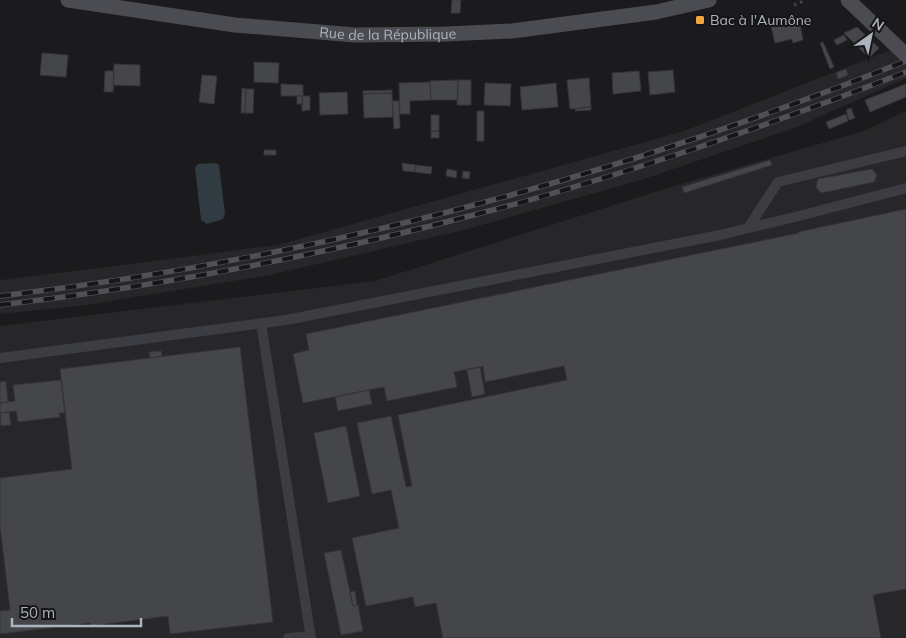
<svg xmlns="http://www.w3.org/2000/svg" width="906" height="638" font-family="Mulish,sans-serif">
<rect width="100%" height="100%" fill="#1b1b1d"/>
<path fill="#27272a" d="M906 44V78L797 127 641 180 464 230 270 275 87 305 0 314V280L107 267 278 245 684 131Z
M906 111V638H0V326L375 281 677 185 864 131Z"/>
<path fill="#303b42" d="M216 163 219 165 225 214 223 219 207 224 201 220 195 168 198 164Z"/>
<path fill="#45464a" stroke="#353539" d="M452 0H461L460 13H451Z
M799 19 803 40 793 43 792 39 775 43 771 26Z
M857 27 879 48 869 58 844 33Z
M844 35 847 40 837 45 834 40Z
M823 42 834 67 830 69 820 43Z
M42 53 68 55 66 77 40 75Z
M254 62 279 63 278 83 254 82Z
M114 64 140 65V86L113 85Z
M846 69 848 75 838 79 836 73Z
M673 70 675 92 650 95 648 72Z
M105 71H114L113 92H104Z
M639 71 641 91 613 94 612 73Z
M202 75 217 76 214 104 199 102Z
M589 78 591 107 570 109 567 80Z
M458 80V100H431L430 81Z
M458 80H471V105H457Z
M430 82 431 100 410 101V114H400L399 83Z
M485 83 511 84 510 106 484 105Z
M556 83 558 107 522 110 520 87Z
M281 84 303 85V96H310V110L302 111V96H281Z
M906 84V97L870 112 865 100Z
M242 88 246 89 245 113H241Z
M246 89H254L253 113H245Z
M392 90V93L363 94V91Z
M347 92 348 114 320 115 319 93Z
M392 93 393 117 364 118 363 94Z
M297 96H302L303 104H297Z
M392 101H399L400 128 394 129Z
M591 107V110L575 111V109Z
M851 108 855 118 849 120 846 110Z
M477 111H484V141H477Z
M846 114 848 121 829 129 826 122Z
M431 115H439V131H431Z
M431 131H439V138H431Z
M264 150H276V155H264Z
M770 160 772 165 684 193 682 187Z
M402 163 416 165 415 172 403 171Z
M416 165 432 167 431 174 415 172Z
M447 169 457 171 456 178 446 176Z
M872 169 877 175 874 182 821 193 816 187 818 179Z
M463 171 470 172 469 179 462 178Z
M906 209V589L873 595 881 638H443L436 603 415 607 413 597 366 606 352 538 399 528 391 490 372 494 357 423 391 416 406 487 412 486 398 415 567 380 564 366 485 382 483 366 454 372 457 387 387 401 384 387 303 403 293 354 309 350 306 334 799 233 798 232Z
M240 347 273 622 170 634 168 616 91 626 90 623 0 634V611L10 610 0 526V478L72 469 60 369Z
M161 351 162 356 150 358 149 352Z
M480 367 485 394 472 397 467 370Z
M61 380 65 413H59L60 417 18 422 16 411 0 413V403L15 401 13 385Z
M6 381 8 402 0 403V382Z
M369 390 372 404 338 411 335 397Z
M9 412 11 425 1 426 0 413Z
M346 426 360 496 328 503 314 433Z
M341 550 353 606 358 605 363 631 341 635 324 553Z
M355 591 357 605 353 606 350 592Z"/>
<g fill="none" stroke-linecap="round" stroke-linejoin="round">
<path stroke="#424449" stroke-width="3" stroke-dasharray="2.5 4" stroke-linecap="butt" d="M794 5 806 0"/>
<path stroke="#3c3d42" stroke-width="10" d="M748 228 778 182 906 151
M261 323 311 638
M0 358 286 320 720 235 803 215 906 188
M288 638 310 636"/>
<g stroke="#4a4c52" stroke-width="15">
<path id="s1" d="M68 0 235 25 355 35 446 34 512 31 656 12 709 0"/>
<path d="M848 0 906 55"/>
</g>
<defs>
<path id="rail" d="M0 296C311 260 616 177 906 61
M0 305C162 286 323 255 481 213 530 201 578 186 626 171 721 141 814 108 906 72"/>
</defs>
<use href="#rail" stroke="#4f5157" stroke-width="5.5"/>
<use href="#rail" stroke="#161618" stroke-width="4" stroke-dasharray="11" stroke-linecap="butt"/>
</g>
<rect fill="#f2a43d" stroke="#161618" stroke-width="2" x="695" y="15" width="10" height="10" rx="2.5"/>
<g text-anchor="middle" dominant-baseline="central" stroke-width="4" stroke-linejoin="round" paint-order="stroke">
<g font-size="14" fill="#adb3bc" stroke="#161618" text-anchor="start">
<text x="710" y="20">Bac à l'Aumône</text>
</g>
<g font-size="14" fill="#adb3bc" stroke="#161618">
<text stroke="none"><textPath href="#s1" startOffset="322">Rue de la République</textPath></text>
</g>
</g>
<g transform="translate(871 35) rotate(33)" stroke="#161618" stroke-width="4" paint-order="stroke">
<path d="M0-4L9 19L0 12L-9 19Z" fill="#adb3bc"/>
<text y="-8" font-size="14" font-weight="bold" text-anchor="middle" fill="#adb3bc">N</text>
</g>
<path d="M12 618v8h129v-8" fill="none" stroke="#adb3bc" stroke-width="2.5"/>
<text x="20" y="618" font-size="15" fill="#adb3bc" stroke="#161618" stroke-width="4" paint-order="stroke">50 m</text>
</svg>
